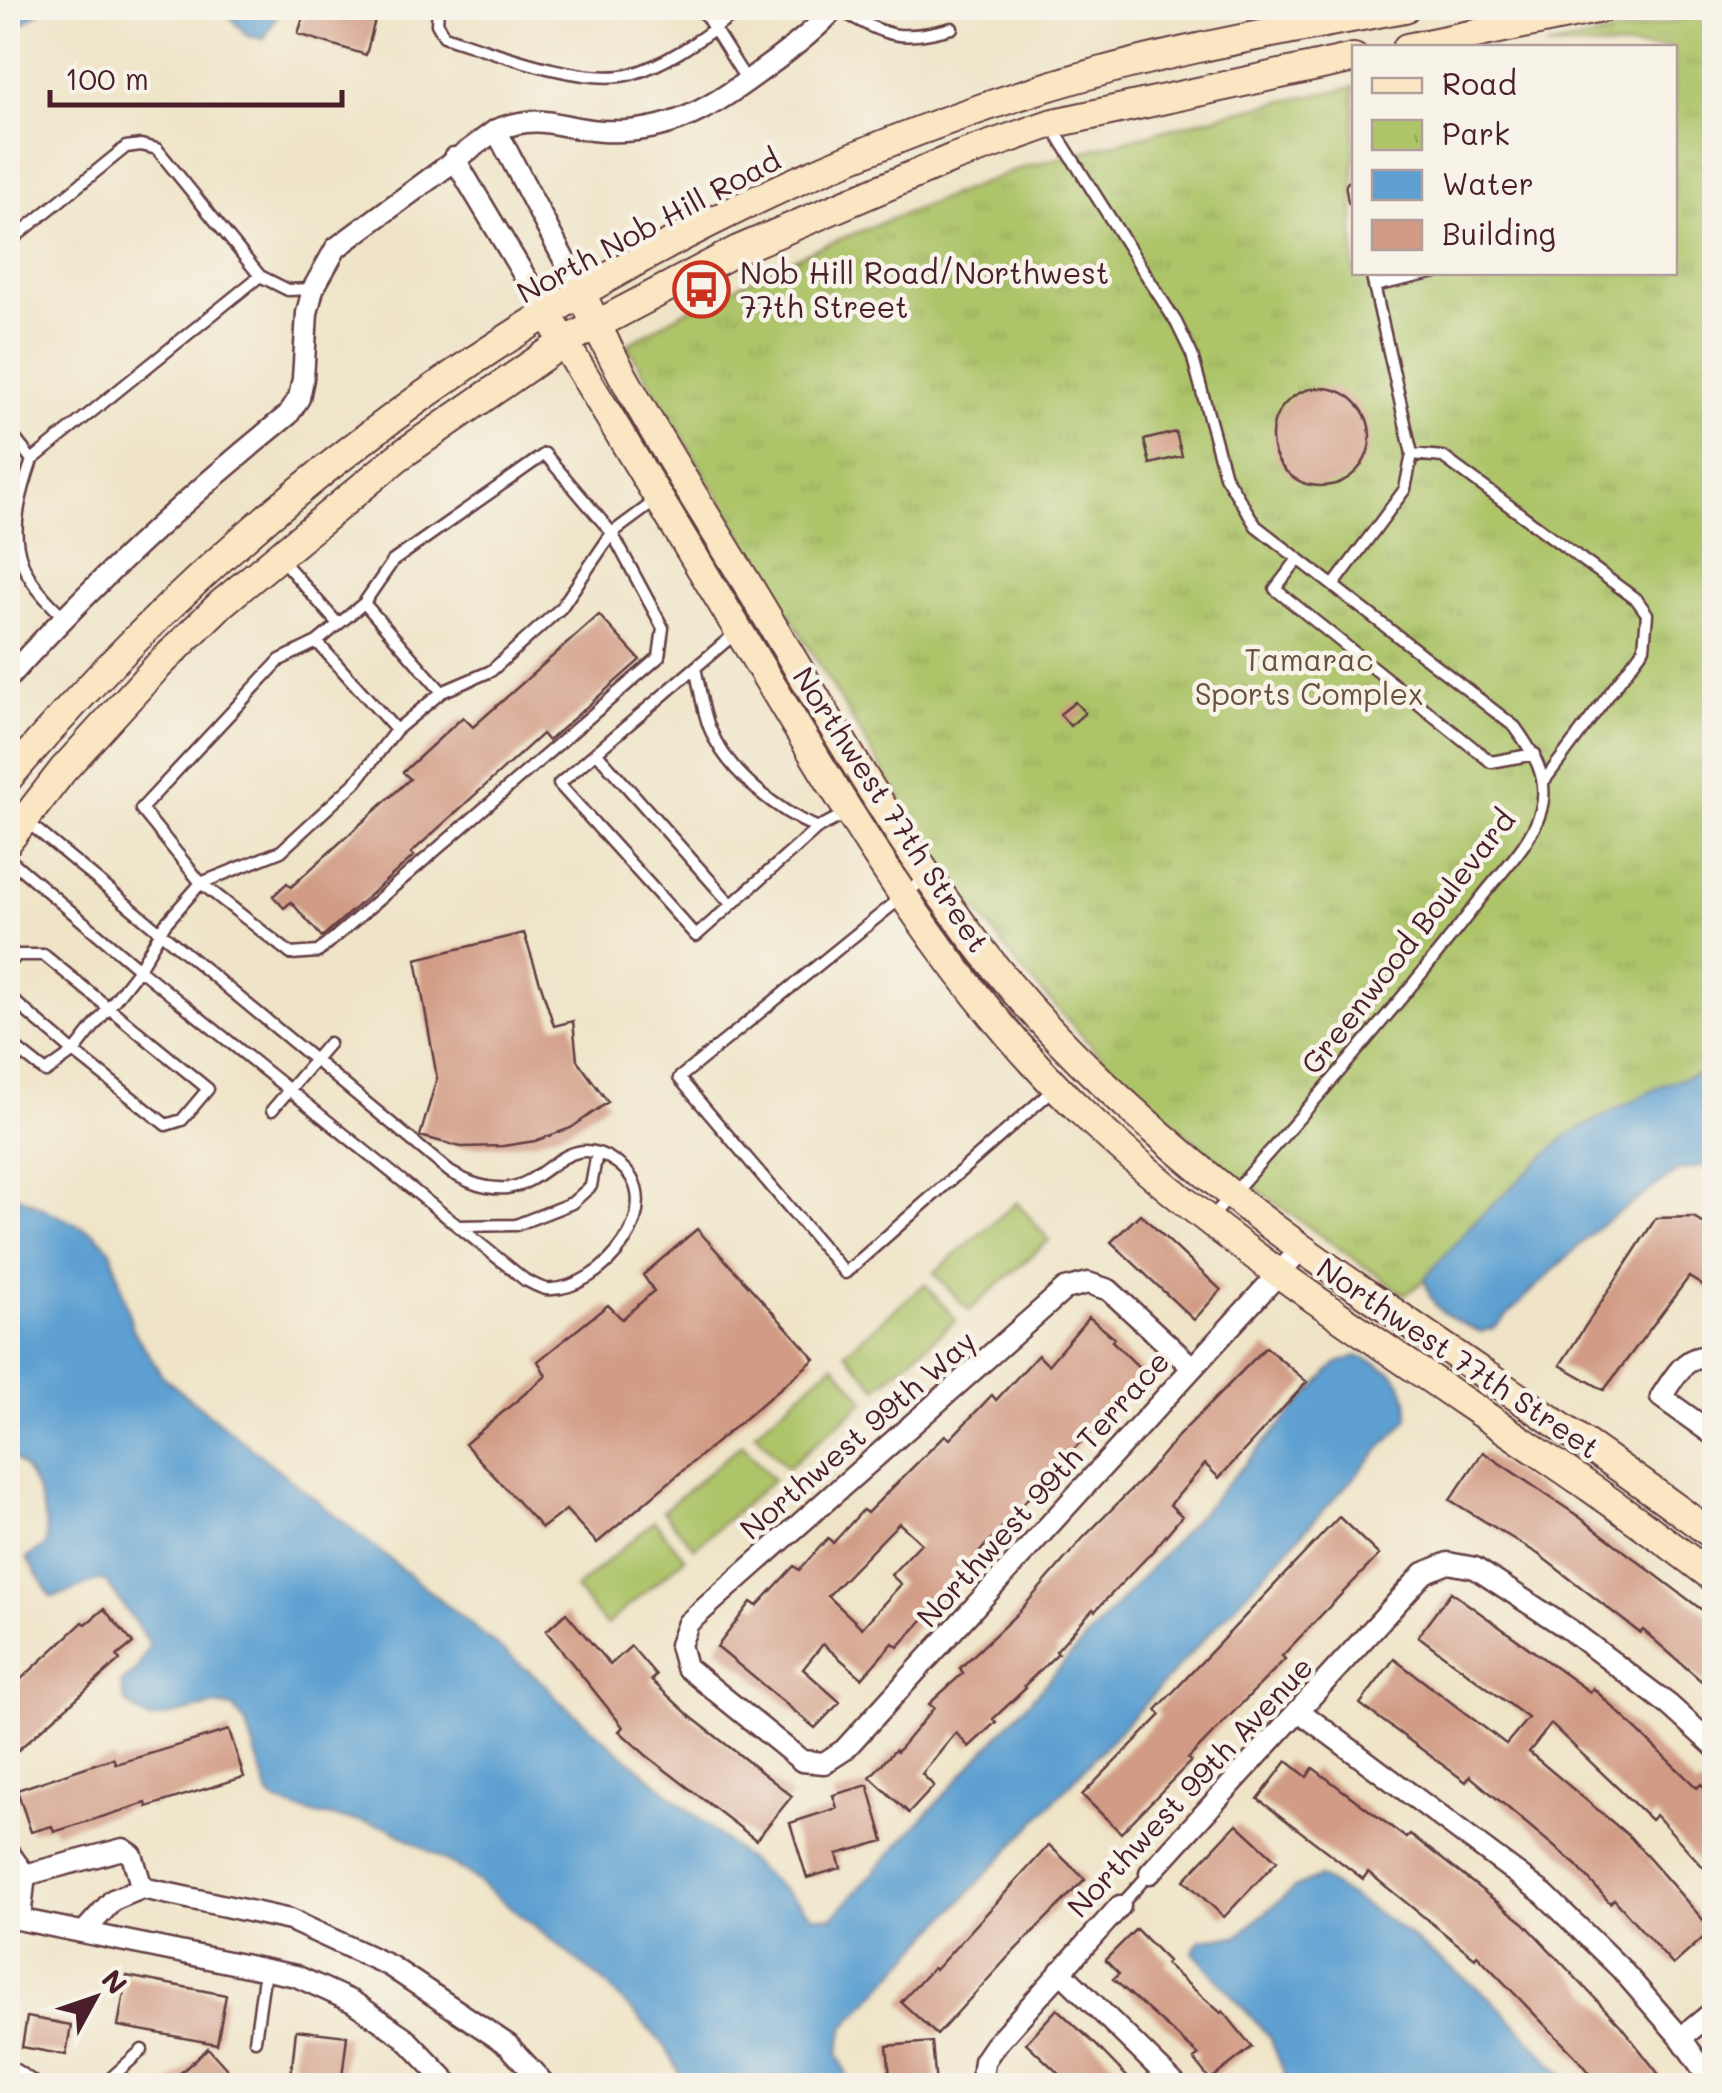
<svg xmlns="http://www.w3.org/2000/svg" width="1722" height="2093" font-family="Mali,sans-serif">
<defs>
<pattern id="park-tufts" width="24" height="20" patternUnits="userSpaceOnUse" patternTransform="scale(2.5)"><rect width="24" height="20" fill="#adc469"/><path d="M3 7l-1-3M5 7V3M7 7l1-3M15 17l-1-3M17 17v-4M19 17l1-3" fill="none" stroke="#96a85b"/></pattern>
</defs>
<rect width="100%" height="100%" fill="#f7f3e8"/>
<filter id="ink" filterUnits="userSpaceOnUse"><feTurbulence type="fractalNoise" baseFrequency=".01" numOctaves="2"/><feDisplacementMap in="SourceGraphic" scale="20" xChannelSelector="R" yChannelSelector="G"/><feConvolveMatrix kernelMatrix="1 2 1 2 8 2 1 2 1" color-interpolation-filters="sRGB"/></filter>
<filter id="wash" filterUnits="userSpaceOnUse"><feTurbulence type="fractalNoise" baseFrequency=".0048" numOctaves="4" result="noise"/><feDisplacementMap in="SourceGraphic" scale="40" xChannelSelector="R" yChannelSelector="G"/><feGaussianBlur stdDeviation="2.25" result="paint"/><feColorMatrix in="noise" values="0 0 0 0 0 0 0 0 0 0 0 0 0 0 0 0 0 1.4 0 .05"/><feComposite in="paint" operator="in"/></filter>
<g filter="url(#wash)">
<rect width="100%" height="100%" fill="#efe4c7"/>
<path fill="#adc469" stroke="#7c724a" stroke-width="2.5" d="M1017 1202 1049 1240 969 1311 934 1273Z
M925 1284 956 1320 877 1388 845 1352Z
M834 1364 865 1401 787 1468 755 1432Z
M742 1444 773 1480 694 1548 663 1511Z
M654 1521 685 1558 606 1625 575 1589Z"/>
<path fill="url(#park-tufts)" stroke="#7c724a" stroke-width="2.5" d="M1714 13V1070L1405 1295 1227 1169 1124 1081 1020 968 924 839 627 345 683 312 815 249 1021 168 1241 110 1354 87V272H1674V48L1546 47Z"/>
<path fill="#5da0d1" stroke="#54607e" stroke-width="2.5" d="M8 8H43L8 36Z
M222 8H281L264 39 248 36Z
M1714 1069V1169L1708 1165 1679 1170 1596 1229 1495 1327 1481 1332C1453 1320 1429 1311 1425 1278L1473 1223 1566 1136 1665 1084Z
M8 1191 94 1233 111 1250 133 1330 163 1377 547 1686 556 1698 814 1916 833 1917 1336 1364 1357 1356C1392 1369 1409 1378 1408 1419L844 2028 838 2054 851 2085H686L666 2047 602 1980 467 1873 386 1826 314 1814 277 1803 269 1795 247 1726 234 1708 216 1705 149 1720 125 1702 121 1684 137 1669 150 1644 105 1580C84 1582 72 1594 51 1597L27 1558 46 1545C48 1512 35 1472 8 1453Z
M1319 1877 1387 1919 1492 1999 1572 2085H1289L1270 2038 1193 1952 1201 1940 1238 1936 1294 1888Z"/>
<g id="blocks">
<path fill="#d19b85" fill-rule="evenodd" d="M306 8H378L366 55 298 34Z
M1272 437a49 49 0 1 1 98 0a49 49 0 1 1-98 0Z
M1176 432 1182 456 1150 464 1144 440Z
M599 615 640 660 548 741 542 734 411 853 414 856 322 937 291 902 284 908 273 896 287 883 291 887 410 779 403 772 463 717 473 727Z
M1075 702 1085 713 1070 726 1060 714Z
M524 933 554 1026 573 1021 577 1060 608 1102 571 1128 535 1141 503 1146 461 1147 420 1136 437 1078 416 959Z
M1140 1214 1221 1290 1194 1320 1111 1242Z
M1694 1217 1714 1231V1293L1689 1277 1604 1390 1560 1365 1656 1218Z
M697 1229 815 1359 597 1543 566 1510 542 1528 465 1444 546 1376 538 1361 608 1305 622 1319 654 1291 643 1275Z
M1089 1317 1114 1338 1112 1341 1145 1373 1027 1499 977 1555 980 1558 898 1647 893 1643 862 1678 823 1644 803 1669 840 1702 815 1728 717 1647 751 1602 757 1606 794 1566 799 1570 828 1538 833 1543 863 1510 867 1513 945 1435 950 1439 992 1395 996 1400 1038 1355 1048 1365ZM899 1523 921 1543 891 1575 901 1584 862 1628 828 1596Z
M1266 1347 1307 1382 1219 1478 1205 1464 1170 1505 1182 1516 1152 1552 1095 1611 1093 1609 1056 1651 1058 1653 1024 1686 1026 1688 993 1719 996 1722 969 1747 956 1733 922 1774 934 1786 909 1813 870 1777 895 1750 897 1752 934 1708 929 1704 963 1673 960 1668 1018 1613 1084 1537 1142 1479 1179 1435Z
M1483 1452 1578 1516 1714 1619V1692L1643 1630 1640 1633 1538 1554 1450 1500Z
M1339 1517 1379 1555 1282 1656 1285 1659 1188 1759 1191 1761 1121 1833 1082 1795 1161 1715 1156 1710Z
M1451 1592 1590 1692 1593 1688 1697 1788 1701 1784 1714 1799V1879L1656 1815 1651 1820 1551 1724 1529 1752 1630 1837 1712 1930 1673 1965 1614 1899 1610 1903 1576 1865 1470 1776 1466 1782 1360 1704 1394 1659 1506 1744 1528 1718 1418 1636Z
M104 1609 133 1643 117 1656 120 1660 8 1759V1691L83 1622 86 1624Z
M566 1613 610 1665 631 1646 656 1675 651 1680 691 1717 792 1796 756 1840 647 1756 619 1731 623 1727 546 1631Z
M229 1730 244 1777 147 1807 146 1803 54 1832 52 1826 31 1832 17 1790 113 1758 116 1764Z
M1287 1761 1307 1777 1313 1768 1406 1838 1410 1834 1524 1923 1621 2026 1668 2086H1599L1576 2057 1477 1955 1475 1958 1368 1872 1363 1879 1258 1799Z
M868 1785 884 1841 837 1854 841 1868 807 1878 790 1823 837 1808 833 1795Z
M1237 1824 1277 1861 1224 1917 1184 1880Z
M1049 1845 1085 1879 1010 1955 937 2035 901 2002 933 1968 935 1970Z
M1136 1929 1168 1961 1165 1964 1221 2013 1223 2011 1252 2047 1210 2080 1194 2059 1199 2055 1113 1979 1119 1974 1105 1960Z
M127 1976 226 1995 217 2044 118 2026Z
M1057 2009 1095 2044 1136 2086H1072L1026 2043Z
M27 2017 71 2025 66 2055 22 2047Z
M296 2030 347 2036 341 2086H290Z
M932 2042 936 2086H891L887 2046Z
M208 2048 242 2086H166Z"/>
</g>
</g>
<g filter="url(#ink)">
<use href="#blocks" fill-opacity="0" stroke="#633d42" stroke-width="2.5"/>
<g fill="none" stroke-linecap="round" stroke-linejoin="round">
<defs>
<path id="lane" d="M438 8 437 24 444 36C491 51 584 87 631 74 672 63 709 32 743 8
M592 8H617
M701 8 747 81
M836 8C886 35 895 43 952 28
M1051 125 1176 322 1192 355 1225 476 1256 526 1515 727C1533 752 1550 778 1541 810 1532 843 1501 872 1481 898 1397 1008 1304 1113 1212 1217
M1352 187 1354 200
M8 243 126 147 141 145 157 149 260 276
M1374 286 1436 272
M8 430 32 460
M1412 454 1443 457 1637 600 1647 614 1644 648 1544 781
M281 559 338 624
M1298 559 1275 589 1491 762 1535 754
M1333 586 1405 489 1412 454 1371 272
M364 603 442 692
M64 617C7 565 8 531 32 460L260 276 288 290 312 289
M738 631 559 784 696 936 818 828 845 814
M317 642 396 730 356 782 281 851 201 883 141 809 280 660Z
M317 642 364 603 393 561 545 454 612 533 561 608 491 671 442 692 396 730
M695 668C700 687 702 710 710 729 727 771 778 812 818 828
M596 752 730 903
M8 806 450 1172C468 1182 485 1190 507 1188 550 1183 567 1127 617 1163 674 1203 602 1293 546 1289 540 1288 532 1283 525 1280L139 969 8 858
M928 876 679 1078 845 1273 1055 1088
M8 965 17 955H44L208 1089 182 1120 166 1125 74 1052 46 1072 8 1042
M8 996 74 1052 139 969 165 924 201 883 291 954 318 952 659 657 663 628 612 533 658 499
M272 1110 329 1043
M458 1226 516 1225 572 1203 591 1186 597 1153
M1120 1906 1150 1873
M255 2040 265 1970
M102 2086 142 2050"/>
<path id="street" d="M496 130 580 290
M454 158 546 312
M8 678C94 582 188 496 288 415L299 398 303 379 307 313 313 289 336 248 496 130C542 112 558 128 602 131 671 135 712 107 765 68 790 50 815 31 835 8
M1714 1357C1685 1353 1676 1375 1661 1397L1714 1435
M1192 1367 1109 1290 1088 1283 1065 1289 688 1623 680 1645 686 1667 802 1761 824 1763 844 1750 1301 1249
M1299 1711 1544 1894 1621 1969 1681 2038 1714 2085
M8 1852 25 1875 20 1918
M1150 1873 1424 1573 1448 1563 1475 1568 1570 1630 1669 1705 1714 1746
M25 1875 123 1849 132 1855 142 1888 290 1920 390 1966 508 2045 546 2086
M8 1917 296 1976 353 2002 404 2037 451 2086
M85 1931 113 1900 142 1888
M1060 1971 1177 2086
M1681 2038 1714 2011
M8 2071 31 2086
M981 2086 984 2061 995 2045 1120 1906"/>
<path id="secondary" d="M1407 48 1601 8
M580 290C625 391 694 495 751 590 828 717 901 849 994 966 1062 1051 1145 1124 1229 1193 1289 1242 1354 1285 1418 1329 1517 1397 1618 1464 1714 1536
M546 312C620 436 695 558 769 681 861 833 954 991 1084 1114 1274 1293 1508 1419 1714 1578
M8 778C282 456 632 217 1037 90 1157 52 1282 31 1405 8
M8 841 63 770 155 669 221 604 398 457 564 342 738 250 953 158 1050 124 1354 58"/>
</defs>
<use href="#lane" stroke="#633d42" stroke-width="15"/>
<use href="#street" stroke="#633d42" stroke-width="25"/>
<use href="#secondary" stroke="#633d42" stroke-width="32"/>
<use href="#lane" stroke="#fff" stroke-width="10"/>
<use href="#street" stroke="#fff" stroke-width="20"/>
<use href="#secondary" stroke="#fbe6c3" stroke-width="28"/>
</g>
</g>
<defs>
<symbol id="bus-ring" viewBox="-11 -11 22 22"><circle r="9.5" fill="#f7f3e8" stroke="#c8321e" stroke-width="1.5"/><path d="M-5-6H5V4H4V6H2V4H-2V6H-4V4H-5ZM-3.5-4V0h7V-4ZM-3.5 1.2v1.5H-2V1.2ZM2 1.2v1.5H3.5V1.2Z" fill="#c8321e"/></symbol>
</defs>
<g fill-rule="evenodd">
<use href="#bus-ring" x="670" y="258" width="63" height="63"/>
</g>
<g text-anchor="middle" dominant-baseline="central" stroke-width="9" stroke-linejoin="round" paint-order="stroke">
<g font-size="30" fill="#4a1f2b" stroke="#f7f3e8">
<text transform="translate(648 225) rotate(-28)">North Nob Hill Road</text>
<text transform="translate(892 809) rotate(57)">Northwest 77th Street</text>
<text transform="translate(1407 941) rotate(-52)">Greenwood Boulevard</text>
<text transform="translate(1459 1357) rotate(34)">Northwest 77th Street</text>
<text transform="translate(857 1434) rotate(-41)">Northwest 99th Way</text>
<text transform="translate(1042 1488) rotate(-48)">Northwest 99th Terrace</text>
<text transform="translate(1189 1786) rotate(-47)">Northwest 99th Avenue</text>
</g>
<g font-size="30" fill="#4a1f2b" stroke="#f7f3e8" text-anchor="start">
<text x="740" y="272">Nob Hill Road/Northwest<tspan x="740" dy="34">77th Street</tspan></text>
</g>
<g font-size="30" fill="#68513e" stroke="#f7f3e8">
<text x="1309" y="659">Tamarac<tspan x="1309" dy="34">Sports Complex</tspan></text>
</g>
</g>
<rect width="1722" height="2093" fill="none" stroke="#f7f3e8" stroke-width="40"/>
<rect x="1352" y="45" width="325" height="230" fill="#f7f3e8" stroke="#b29e9c" stroke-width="2.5"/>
<rect x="1372" y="78" width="50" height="15" fill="#fbe6c3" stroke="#b29e9c" stroke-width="2.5"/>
<text x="1442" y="95" font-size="30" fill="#4a1f2b">Road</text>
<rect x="1372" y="120" width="50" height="30" fill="url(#park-tufts)" stroke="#b29e9c" stroke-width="2.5"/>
<text x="1442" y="145" font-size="30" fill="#4a1f2b">Park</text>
<rect x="1372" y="170" width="50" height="30" fill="#5da0d1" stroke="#b29e9c" stroke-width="2.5"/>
<text x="1442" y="195" font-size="30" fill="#4a1f2b">Water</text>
<rect x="1372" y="220" width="50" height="30" fill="#d19b85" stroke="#b29e9c" stroke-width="2.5"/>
<text x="1442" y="245" font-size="30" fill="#4a1f2b">Building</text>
<g transform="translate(95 1998) rotate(50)" stroke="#f7f3e8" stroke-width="8" paint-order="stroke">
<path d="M0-8L18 38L0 25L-18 38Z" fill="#4a1f2b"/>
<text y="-15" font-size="28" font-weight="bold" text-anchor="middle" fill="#4a1f2b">N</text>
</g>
<path d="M50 90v15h292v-15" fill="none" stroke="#4a1f2b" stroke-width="5"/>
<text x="65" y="90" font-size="30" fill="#4a1f2b" stroke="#f7f3e8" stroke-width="8" paint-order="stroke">100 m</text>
</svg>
